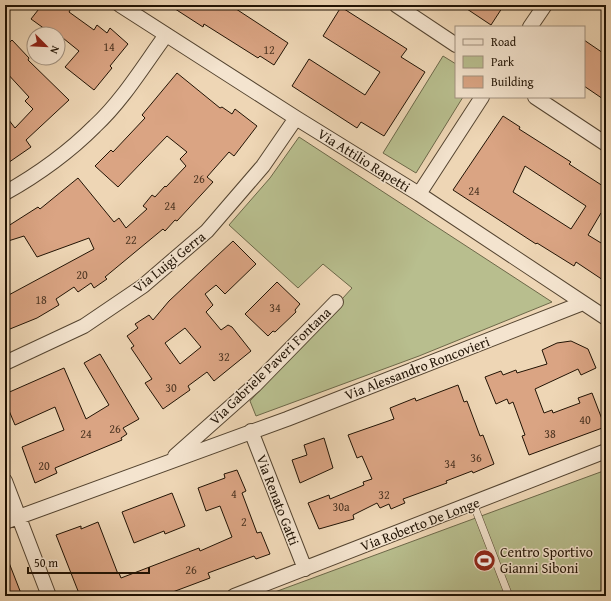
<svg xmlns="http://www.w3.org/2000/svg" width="611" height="601" font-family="'Gentium Book Plus',serif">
<rect width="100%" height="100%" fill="#eed6b5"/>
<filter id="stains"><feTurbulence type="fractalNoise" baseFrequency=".005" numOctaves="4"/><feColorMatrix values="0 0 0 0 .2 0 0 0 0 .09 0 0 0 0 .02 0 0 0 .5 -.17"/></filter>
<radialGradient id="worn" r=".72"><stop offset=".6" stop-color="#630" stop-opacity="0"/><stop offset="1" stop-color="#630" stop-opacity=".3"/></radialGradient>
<path fill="#b8be8e" stroke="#6c6849" d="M443 56 456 64V97H463L416 173 383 153Z
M299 137 552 302 419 356 256 416 250 401 352 288 323 264 298 288 229 225 270 178Z
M606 470V596H264Z"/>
<path fill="#daa483" stroke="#211304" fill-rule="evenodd" d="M42 5H73L69 12 94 30 97 25 107 33 110 28 128 44 110 66 112 68 94 90 65 67 79 51 58 34 50 30 49 32 31 19Z
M169 5H230L288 43 274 65 260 56 258 58 204 24 203 27Z
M461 5H504L491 25Z
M341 7 407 49 401 57 425 72 384 136 361 122 357 128 292 86 309 59 365 95 380 72 323 36Z
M12 40 29 58 28 60 69 100 26 140 31 147 5 165V115L15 128 33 109 25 101 29 97 5 71V47Z
M584 40 606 55V101L584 86Z
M177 73 220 108 222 107 232 114 235 109 257 126 234 156 229 152 207 177 213 182 177 221 175 220 165 231 163 229 105 277 107 279 94 288 91 283 78 292 74 287 56 299 59 305 37 318 5 331V297L94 249 89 238 37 257 24 236 5 242V228L38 207 40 209 78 178 114 222 119 218 126 228 147 209 143 206 152 195 155 197 165 186 166 187 186 166 180 159 187 152 167 136 118 187 95 166 111 150 113 152 145 118 142 115Z
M503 116 520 127 519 129 571 162 569 164 606 188V216L601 213 588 235 606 246V282L576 262 574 266 537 243 536 244 453 190ZM525 166 586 206 571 229 513 192Z
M233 241 256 264 225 294 216 285 205 294 213 305 206 312 221 330 228 325 232 327 251 351 214 381 207 372 188 386 190 390 163 409 145 383 152 379 131 348 134 346 127 336 138 328 135 324 149 315 153 320 169 301ZM185 328 201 347 180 364 165 343Z
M277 282 300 304 295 310 296 312 275 332 273 331 268 336 245 314Z
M571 341 588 349 596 368 581 375 578 369 535 389 544 413 552 410 553 413 580 403 578 398 592 393 605 427 529 455 522 436 525 435 513 402 509 404 507 399 496 404 485 377 501 371 503 375 516 370 517 373 547 364 542 350 557 343Z
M100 354 139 419 123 428 127 434 121 438 122 440 55 468 57 473 35 483 22 447 64 430 55 407 15 425 5 401V394L64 368 86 419 109 405 84 363Z
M458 385 464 402 467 401 480 436 483 435 494 464 473 473 472 471 446 481 447 483 403 499 405 503 391 509 389 504 380 508 377 503 353 515 354 519 319 529 308 503 329 495 330 499 364 485 363 482 372 479 362 456 357 458 348 435 394 419 390 408 415 398 416 401Z
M324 438 333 468 300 483 292 460 307 455 304 445Z
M237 470 246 491 242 493 257 533 261 532 270 554 256 559 254 556 208 573 210 578 162 596H80L56 535 81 526V529L98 522 118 574 119 573 121 578 199 548 200 551 232 537 220 506 206 511 198 488 225 478 224 474Z
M172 493 185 526 165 534 164 531 134 543 122 512Z
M5 555H6L22 596H5Z"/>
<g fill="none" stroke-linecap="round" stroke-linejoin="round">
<defs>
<path id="service" d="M473 503 509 596"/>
<path id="minor" d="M120 5 296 118 419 194 606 318
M396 5 456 45
M530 27 545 5
M535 97 606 144
M5 193C37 175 69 152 95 126 123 100 144 65 166 35
M419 194 482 97
M5 363 84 326 143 286 207 231 263 166 296 118
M251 431 305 569
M175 456 255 385 336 302
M5 481 49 596
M5 522 287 419 583 303
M234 596 606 451"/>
</defs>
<use href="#service" stroke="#544430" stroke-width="8"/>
<use href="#minor" stroke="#544430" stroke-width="16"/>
<use href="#service" stroke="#f4e4cf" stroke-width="7"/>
<use href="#minor" stroke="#f4e4cf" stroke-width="14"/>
</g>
<defs>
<symbol id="stadium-disc" viewBox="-11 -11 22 22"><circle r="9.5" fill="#8f2418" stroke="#f4e4cf"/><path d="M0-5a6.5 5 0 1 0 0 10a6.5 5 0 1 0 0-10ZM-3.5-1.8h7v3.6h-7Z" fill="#fff"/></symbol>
</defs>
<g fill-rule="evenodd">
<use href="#stadium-disc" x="472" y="548" width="25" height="25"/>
</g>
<g text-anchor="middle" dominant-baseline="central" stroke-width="3" stroke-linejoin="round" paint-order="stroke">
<g font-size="12" fill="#4f3724">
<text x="109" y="46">14</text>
<text x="269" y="49">12</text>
<text x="199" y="178">26</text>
<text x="474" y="190">24</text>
<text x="170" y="205">24</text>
<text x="131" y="239">22</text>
<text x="82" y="274">20</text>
<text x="41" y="299">18</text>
<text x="275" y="307">34</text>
<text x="224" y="356">32</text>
<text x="171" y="387">30</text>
<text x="585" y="419">40</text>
<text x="115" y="428">26</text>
<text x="86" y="433">24</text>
<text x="550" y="433">38</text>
<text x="476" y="457">36</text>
<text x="450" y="463">34</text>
<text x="44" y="465">20</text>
<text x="234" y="493">4</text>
<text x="384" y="494">32</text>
<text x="341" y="506">30a</text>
<text x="244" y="521">2</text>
<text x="191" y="569">26</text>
</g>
<g font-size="14" fill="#211304" stroke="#f4e4cf">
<text transform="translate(364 160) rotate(32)">Via Attilio Rapetti</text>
<text transform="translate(169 262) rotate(-39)">Via Luigi Gerra</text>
<text transform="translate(270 366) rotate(-44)">Via Gabriele Paveri Fontana</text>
<text transform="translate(417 368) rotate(-21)">Via Alessandro Roncovieri</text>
<text transform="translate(278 500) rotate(69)">Via Renato Gatti</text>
<text transform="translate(420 524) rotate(-21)">Via Roberto De Longe</text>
</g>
<g font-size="14" fill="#211304" stroke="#f4e4cf" text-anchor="start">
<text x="500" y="552">Centro Sportivo<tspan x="500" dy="16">Gianni Siboni</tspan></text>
</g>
</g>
<rect width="611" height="601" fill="none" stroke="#eed6b5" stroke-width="20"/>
<rect x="6" y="6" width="599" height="589" fill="none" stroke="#211304" stroke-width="2"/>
<rect x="10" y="10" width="591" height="581" fill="none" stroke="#211304"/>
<rect x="455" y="26" width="130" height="72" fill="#f4e4cf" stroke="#a0907e"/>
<rect x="463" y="39" width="20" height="6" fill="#f4e4cf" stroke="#a0907e"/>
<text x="491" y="46" font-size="12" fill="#211304">Road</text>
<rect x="463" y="56" width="20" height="12" fill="#b8be8e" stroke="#a0907e"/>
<text x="491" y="66" font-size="12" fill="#211304">Park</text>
<rect x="463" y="76" width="20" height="12" fill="#daa483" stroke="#a0907e"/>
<text x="491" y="86" font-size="12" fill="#211304">Building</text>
<g transform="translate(46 46) rotate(114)"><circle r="19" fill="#f4e4cf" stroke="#a0907e"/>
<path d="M0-3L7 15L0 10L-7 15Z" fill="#8f2418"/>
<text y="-6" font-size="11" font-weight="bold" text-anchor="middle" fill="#211304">N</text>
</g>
<path d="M28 567v6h121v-6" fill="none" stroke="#211304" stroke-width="2"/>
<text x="34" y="567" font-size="12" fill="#211304" stroke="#f4e4cf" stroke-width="3" paint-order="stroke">50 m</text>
<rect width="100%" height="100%" filter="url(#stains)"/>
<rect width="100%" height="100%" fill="url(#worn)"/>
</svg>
